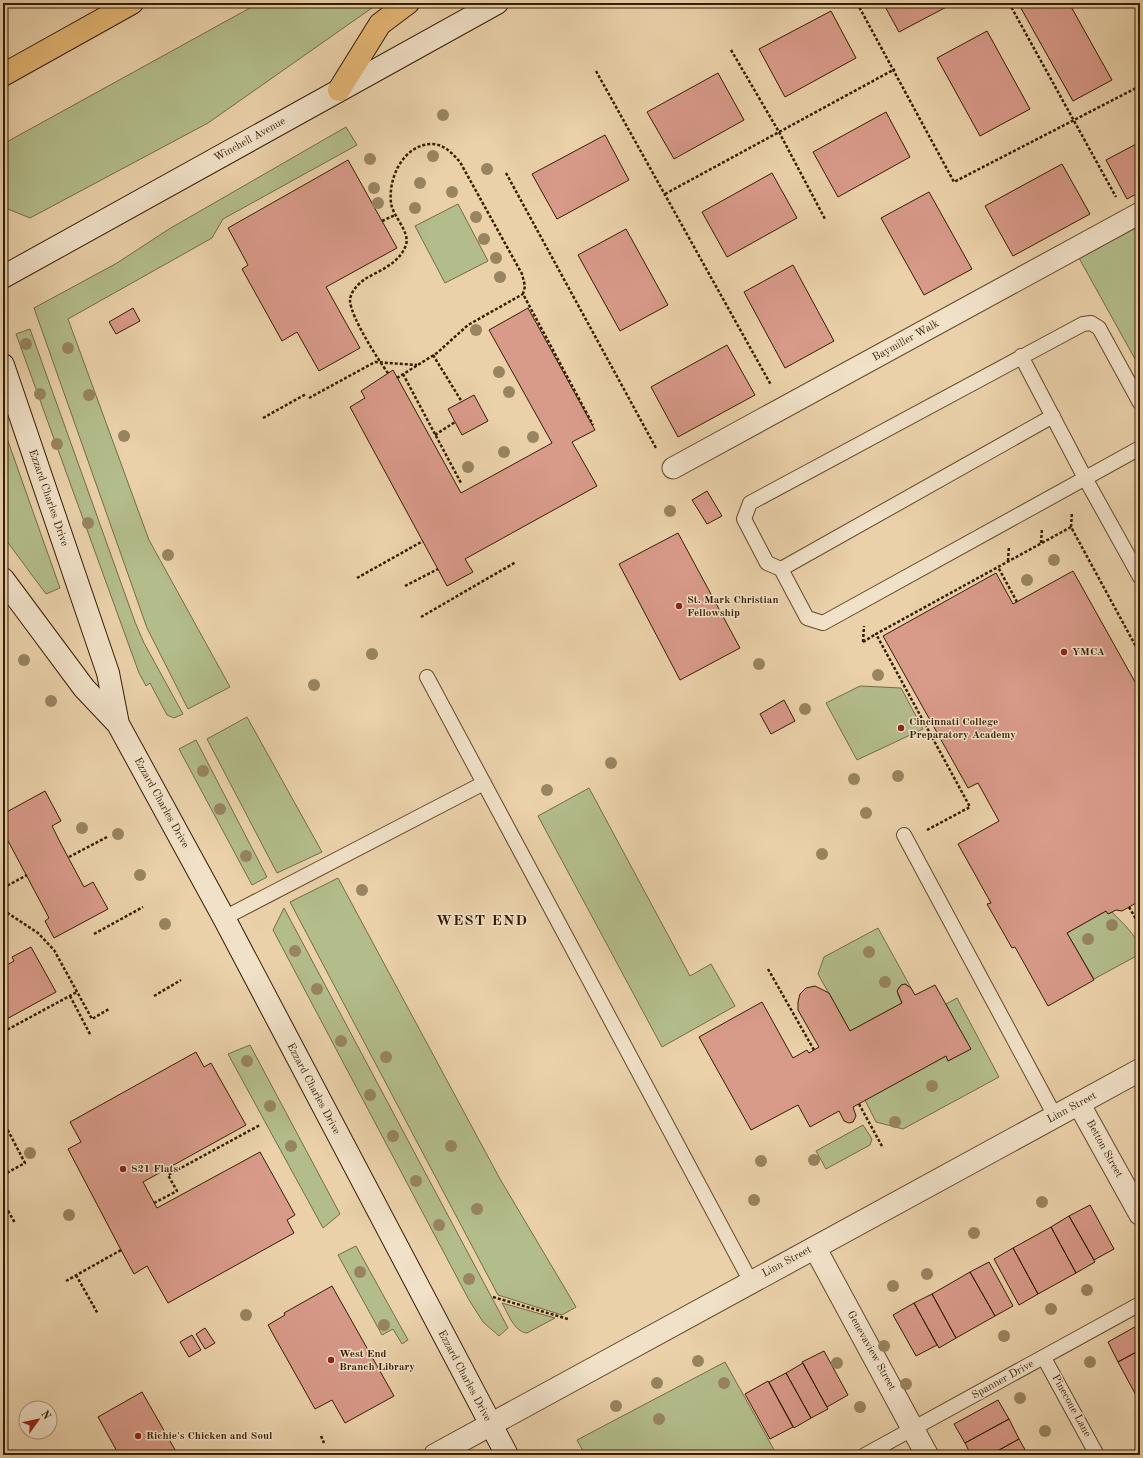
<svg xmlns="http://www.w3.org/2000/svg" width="1143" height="1458" font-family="'Old Standard TT',serif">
<rect width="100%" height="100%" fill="#ead1aa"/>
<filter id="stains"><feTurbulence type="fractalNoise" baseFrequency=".005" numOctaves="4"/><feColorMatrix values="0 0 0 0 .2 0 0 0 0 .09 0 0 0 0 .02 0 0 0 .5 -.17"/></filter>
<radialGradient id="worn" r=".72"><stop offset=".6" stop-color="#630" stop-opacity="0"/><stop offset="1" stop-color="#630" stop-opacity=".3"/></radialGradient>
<path fill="#b3bc8b" stroke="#746c46" d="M259 3H379L208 123 30 218 3 207V144Z
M346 127 357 145 223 219 212 238 68 319 149 540 230 687 188 709 147 628 34 308 117 263 169 229Z
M458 204 488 261 445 283 415 226Z
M1140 213V368L1074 249Z
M30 329 135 622 144 643 183 714 174 718 167 715 150 683 146 686 139 673 16 334Z
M3 427 60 588 46 594 3 536Z
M860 686 901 688 923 729 857 760 826 703Z
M247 717 322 852 277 873 207 739Z
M196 740 267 877 252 885 179 749Z
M589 788 690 976 711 964 735 1006 662 1047 538 816Z
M338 878 500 1179 576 1307 562 1315 498 1295 290 902Z
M284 908 508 1328 499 1336 483 1322 469 1300 273 930Z
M1106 911 1108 914 1112 912C1123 924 1140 937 1140 954L1094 979 1067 933Z
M878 928 911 988 905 984 898 988V995L902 1003 850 1031 818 974 824 957Z
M957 998 999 1077 903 1129 876 1122 865 1100 946 1056 948 1061 970 1049 946 1004Z
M250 1045 340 1214 323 1228 228 1054Z
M863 1125 872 1139 870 1145 826 1169 816 1151Z
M356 1246 408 1340 402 1344 393 1329 382 1335 338 1255Z
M502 1303 555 1318 527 1333C514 1332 508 1313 502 1303Z
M725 1362 777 1455H585L577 1440Z"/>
<path fill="#d89a89" stroke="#361d00" d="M883 3H954L899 32Z
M1018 3H1069L1112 80 1073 101Z
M831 11 856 58 785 97 759 49Z
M987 31 1030 109 980 136 937 58Z
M718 73 744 120 674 159 647 112Z
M886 112 910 157 838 197 813 152Z
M605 135 629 180 557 219 532 174Z
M1140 142V192L1127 199 1106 160Z
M348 160 397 248 326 287 360 348 319 371 297 332 282 341 242 269 248 265 228 228Z
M1062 164 1090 214 1013 256 985 206Z
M772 173 797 218 727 257 702 212Z
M929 192 972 269 924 295 881 218Z
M626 229 668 305 620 331 578 255Z
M793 265 834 341 785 368 744 292Z
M133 308 140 321 116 334 109 322Z
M528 308 595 430 572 442 597 486 465 559 473 572 447 586 350 407 365 398 361 391 393 370 461 493 552 443 489 330Z
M727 345 755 395 678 437 651 387Z
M474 395 488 421 462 435 448 409Z
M707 491 722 516 707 524 692 500Z
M678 533 740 648 680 680 619 564Z
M1073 571 1140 691V896L1136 903 1122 911 1116 910 1108 914 1106 911 1067 933 1094 980 1048 1006 1015 947 1012 948 987 904 991 903 958 844 999 821 978 783 968 788 883 636 996 573 1013 604Z
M784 700 795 721 771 734 760 714Z
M45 791 61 821 52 826 61 844 84 887 93 882 108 909 54 938 45 921 49 918 6 837 3 838V814Z
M31 947 56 992 3 1021V967L14 961 12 957Z
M905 984 911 988 915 995 935 985 971 1049 948 1061 946 1056 853 1107 856 1116 853 1122 849 1123 844 1121 839 1111 810 1127 798 1105 751 1130 699 1037 762 1002 793 1058 807 1050 809 1053 819 1047 798 1010V1002L800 994 806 988 815 986 829 993 850 1031 902 1003 897 991 901 985Z
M196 1052 204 1067 211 1063 246 1125 143 1182 157 1208 260 1152 295 1215 287 1220 294 1233 168 1303 147 1266 134 1274 121 1250 68 1149 81 1142 70 1122Z
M1090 1205 1114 1249 1094 1260 1069 1216Z
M1069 1216 1095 1262 1076 1273 1051 1227Z
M1051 1227 1076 1273 1038 1294 1013 1248Z
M1013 1248 1038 1294 1019 1305 994 1259Z
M989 1262 1013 1306 995 1316 970 1272Z
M970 1272 995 1316 956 1338 932 1294Z
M332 1286 394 1396 345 1423 332 1400 315 1409 268 1325 285 1315 284 1313Z
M932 1294 956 1338 939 1348 914 1303Z
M914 1303 937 1345 916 1356 893 1315Z
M1140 1324V1350L1118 1362 1108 1342Z
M205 1328 215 1343 205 1349 196 1334Z
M192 1335 201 1350 189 1357 180 1342Z
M1140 1350V1399H1138L1118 1362Z
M824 1351 848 1395 827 1407 802 1362Z
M803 1363 828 1409 811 1418 786 1373Z
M786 1373 811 1418 794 1428 769 1382Z
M768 1381 793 1427 770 1439 745 1394Z
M142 1392 178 1455H119L98 1417Z
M998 1400 1009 1419 965 1443 954 1424Z
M1009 1419 1019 1439 990 1455H971L965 1443Z
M1019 1439 1028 1455H990Z"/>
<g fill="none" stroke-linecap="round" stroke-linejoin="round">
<defs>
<path id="service" d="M1021 356 1085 478 1140 577
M1140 403 1099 328 1091 323 1083 324 750 503 744 519 767 563 781 569 807 618 823 623 1140 448
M781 569 1053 416
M427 677 751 1282
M904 835 1055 1116
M224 918 484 783
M1044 1358 1097 1455
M865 1455 1140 1304"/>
<path id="pedestrian" d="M673 468 1140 213"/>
<path id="minor" d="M1079 1104 1140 1214
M815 1248 927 1455"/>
<path id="tertiary" d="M435 1455 1140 1070"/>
<path id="secondary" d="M3 277 497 3
M3 365 108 673 118 724
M3 579 84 688 118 724 224 918 507 1455"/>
<path id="motorway" d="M3 75 132 3
M339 90 380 24 408 3"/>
</defs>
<use href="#service" stroke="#634a2a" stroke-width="16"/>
<use href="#pedestrian" stroke="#634a2a" stroke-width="23"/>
<use href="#minor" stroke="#634a2a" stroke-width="24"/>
<use href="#tertiary" stroke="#634a2a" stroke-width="24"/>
<use href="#secondary" stroke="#361d00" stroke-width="24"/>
<use href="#motorway" stroke="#361d00" stroke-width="24"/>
<path stroke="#361d00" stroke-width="2.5" stroke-dasharray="3 2" stroke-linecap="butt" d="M857 3 954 182 1140 86
M1009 3 1116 197
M731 50 779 132 825 219
M596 71 771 385
M506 173 656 448
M665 194 895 69
M382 221 395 215
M433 355 462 402
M388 373C378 360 351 317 350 301 350 292 358 284 365 279 380 270 399 264 406 245 410 231 393 217 391 203 388 178 403 146 430 144 443 143 452 153 460 162L522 274 525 286 523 294 593 425
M403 374 461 483
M397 378 437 353 468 325 523 294
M309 398 375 362 417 365
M263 418 306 394
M435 435 455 422
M1071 527 1072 512
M1041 543 1042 528
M1008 561 1009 546
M357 578 423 541
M405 586 438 569
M1017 602 998 567 1071 527 1140 654
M421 617 516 562
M863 642 864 626
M863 642 876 634
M927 830 970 807 876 634 998 567
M69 857 107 837
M3 888 27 875
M1129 907 1140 926
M3 910 38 933 54 950 92 1019 109 1009
M94 934 143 907
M1140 960 1136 962 1140 970
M768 969 814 1050
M70 996 91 1036
M154 996 181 980
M3 1032 77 992
M859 1104 883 1148
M3 1121 25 1163 3 1175
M3 1202 15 1223
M154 1203 177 1191 168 1175 260 1125
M76 1275 98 1314
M66 1281 121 1250
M493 1297 568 1319
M321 1436 324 1443"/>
<use href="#service" stroke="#f1e1c8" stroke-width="14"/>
<use href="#pedestrian" stroke="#f1e1c8" stroke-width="21"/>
<use href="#minor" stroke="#f1e1c8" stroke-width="22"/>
<use href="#tertiary" stroke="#f1e1c8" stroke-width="22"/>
<use href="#secondary" stroke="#f1e1c8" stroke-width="22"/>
<use href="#motorway" stroke="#e5b875" stroke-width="22"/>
</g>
<g fill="#988460">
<circle cx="443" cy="115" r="6"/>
<circle cx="433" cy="156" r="6"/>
<circle cx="370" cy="159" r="6"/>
<circle cx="487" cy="169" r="6"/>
<circle cx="420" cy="183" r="6"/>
<circle cx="374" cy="188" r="6"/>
<circle cx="452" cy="192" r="6"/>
<circle cx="378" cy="203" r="6"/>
<circle cx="415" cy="208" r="6"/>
<circle cx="476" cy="217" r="6"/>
<circle cx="484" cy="239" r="6"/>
<circle cx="496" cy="258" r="6"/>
<circle cx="500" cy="277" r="6"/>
<circle cx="476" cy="330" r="6"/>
<circle cx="26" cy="344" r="6"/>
<circle cx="68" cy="348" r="6"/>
<circle cx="499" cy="372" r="6"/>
<circle cx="509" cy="392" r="6"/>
<circle cx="40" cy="394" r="6"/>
<circle cx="89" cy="395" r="6"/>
<circle cx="124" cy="436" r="6"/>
<circle cx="533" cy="437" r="6"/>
<circle cx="57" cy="444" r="6"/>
<circle cx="504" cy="452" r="6"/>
<circle cx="468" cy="467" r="6"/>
<circle cx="670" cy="511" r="6"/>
<circle cx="88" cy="523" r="6"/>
<circle cx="168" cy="555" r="6"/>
<circle cx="1054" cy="560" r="6"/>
<circle cx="1027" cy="580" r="6"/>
<circle cx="372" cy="654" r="6"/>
<circle cx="24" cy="660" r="6"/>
<circle cx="759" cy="664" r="6"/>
<circle cx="878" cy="675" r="6"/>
<circle cx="314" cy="685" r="6"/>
<circle cx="51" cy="701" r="6"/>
<circle cx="805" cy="709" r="6"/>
<circle cx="611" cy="763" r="6"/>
<circle cx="203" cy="771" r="6"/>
<circle cx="898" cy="776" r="6"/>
<circle cx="854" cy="779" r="6"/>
<circle cx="547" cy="790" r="6"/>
<circle cx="220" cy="809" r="6"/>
<circle cx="866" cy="813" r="6"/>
<circle cx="82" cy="828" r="6"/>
<circle cx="118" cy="834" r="6"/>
<circle cx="822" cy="854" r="6"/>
<circle cx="246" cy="856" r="6"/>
<circle cx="140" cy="875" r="6"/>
<circle cx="362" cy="890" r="6"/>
<circle cx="165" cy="924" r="6"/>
<circle cx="1112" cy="925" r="6"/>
<circle cx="1088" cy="939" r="6"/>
<circle cx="295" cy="951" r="6"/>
<circle cx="869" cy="952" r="6"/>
<circle cx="885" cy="982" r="6"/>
<circle cx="317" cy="989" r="6"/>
<circle cx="341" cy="1041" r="6"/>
<circle cx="386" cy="1057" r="6"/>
<circle cx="247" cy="1061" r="6"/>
<circle cx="932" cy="1086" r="6"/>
<circle cx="370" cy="1095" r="6"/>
<circle cx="270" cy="1106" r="6"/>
<circle cx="895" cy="1122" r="6"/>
<circle cx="393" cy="1136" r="6"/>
<circle cx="291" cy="1146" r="6"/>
<circle cx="451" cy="1146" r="6"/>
<circle cx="30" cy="1153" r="6"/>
<circle cx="814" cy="1160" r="6"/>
<circle cx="761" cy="1161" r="6"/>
<circle cx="416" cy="1181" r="6"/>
<circle cx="754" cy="1200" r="6"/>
<circle cx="1042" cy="1202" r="6"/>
<circle cx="477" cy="1209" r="6"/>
<circle cx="69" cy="1215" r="6"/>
<circle cx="439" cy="1225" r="6"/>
<circle cx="974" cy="1233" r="6"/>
<circle cx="360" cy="1272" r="6"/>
<circle cx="927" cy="1274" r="6"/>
<circle cx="469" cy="1279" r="6"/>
<circle cx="893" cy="1286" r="6"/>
<circle cx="1087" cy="1290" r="6"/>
<circle cx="1051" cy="1309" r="6"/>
<circle cx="246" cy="1315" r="6"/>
<circle cx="384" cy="1325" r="6"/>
<circle cx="1004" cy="1336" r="6"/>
<circle cx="884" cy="1346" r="6"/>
<circle cx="698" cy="1361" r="6"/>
<circle cx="1090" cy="1362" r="6"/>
<circle cx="837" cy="1363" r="6"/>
<circle cx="657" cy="1383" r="6"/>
<circle cx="724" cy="1383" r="6"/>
<circle cx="906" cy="1384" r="6"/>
<circle cx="1020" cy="1398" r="6"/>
<circle cx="616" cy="1406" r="6"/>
<circle cx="860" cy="1407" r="6"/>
<circle cx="659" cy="1419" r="6"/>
<circle cx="1045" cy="1431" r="6"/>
</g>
<g fill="#8f2418" stroke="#f1e1c8" stroke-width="1.5">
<circle cx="679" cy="606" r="4"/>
<circle cx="1064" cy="652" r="4"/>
<circle cx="901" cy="728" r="4"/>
<circle cx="123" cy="1169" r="4"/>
<circle cx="331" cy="1360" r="4"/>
<circle cx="138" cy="1436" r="4"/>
</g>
<g text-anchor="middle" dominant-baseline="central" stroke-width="3" stroke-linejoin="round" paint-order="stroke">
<g font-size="11" fill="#361d00" stroke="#f1e1c8">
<text transform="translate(250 140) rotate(-29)">Winchell Avenue</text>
<text transform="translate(906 341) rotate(-29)">Baymiller Walk</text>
<text transform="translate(48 498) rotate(71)">Ezzard Charles Drive</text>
<text transform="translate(161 803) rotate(61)">Ezzard Charles Drive</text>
<text transform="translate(313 1089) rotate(62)">Ezzard Charles Drive</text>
<text transform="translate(1072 1108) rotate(-28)">Linn Street</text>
<text transform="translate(1104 1149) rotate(61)">Betton Street</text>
<text transform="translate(787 1262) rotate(-28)">Linn Street</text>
<text transform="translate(871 1351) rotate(61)">Genevaview Street</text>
<text transform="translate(464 1376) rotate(62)">Ezzard Charles Drive</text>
<text transform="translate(1003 1380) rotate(-29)">Spanner Drive</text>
<text transform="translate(1071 1406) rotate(61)">Pinecone Lane</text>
</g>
<g font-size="11" font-weight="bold" fill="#361d00" stroke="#f1e1c8" text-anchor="start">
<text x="687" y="600">St. Mark Christian<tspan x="687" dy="13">Fellowship</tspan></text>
<text x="1072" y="652">YMCA</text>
<text x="909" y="722">Cincinnati College<tspan x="909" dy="13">Preparatory Academy</tspan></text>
<text x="131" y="1169">821 Flats</text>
<text x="339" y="1354">West End<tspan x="339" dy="13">Branch Library</tspan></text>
<text x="146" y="1436">Richie's Chicken and Soul</text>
</g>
<g font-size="15" font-weight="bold" letter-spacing="1" fill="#361d00" stroke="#f1e1c8">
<text x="482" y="921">WEST END</text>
</g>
</g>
<rect width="1143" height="1458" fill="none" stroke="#ead1aa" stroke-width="16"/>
<rect x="4" y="4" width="1135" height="1450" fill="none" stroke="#361d00" stroke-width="2"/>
<rect x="8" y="8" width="1127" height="1442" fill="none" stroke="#361d00"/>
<g transform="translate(38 1420) rotate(57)"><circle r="19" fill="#f1e1c8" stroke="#a69378"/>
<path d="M0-3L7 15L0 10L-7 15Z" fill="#8f2418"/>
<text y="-6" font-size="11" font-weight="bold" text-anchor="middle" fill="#361d00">N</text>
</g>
<rect width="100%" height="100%" filter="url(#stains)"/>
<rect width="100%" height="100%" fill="url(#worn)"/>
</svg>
